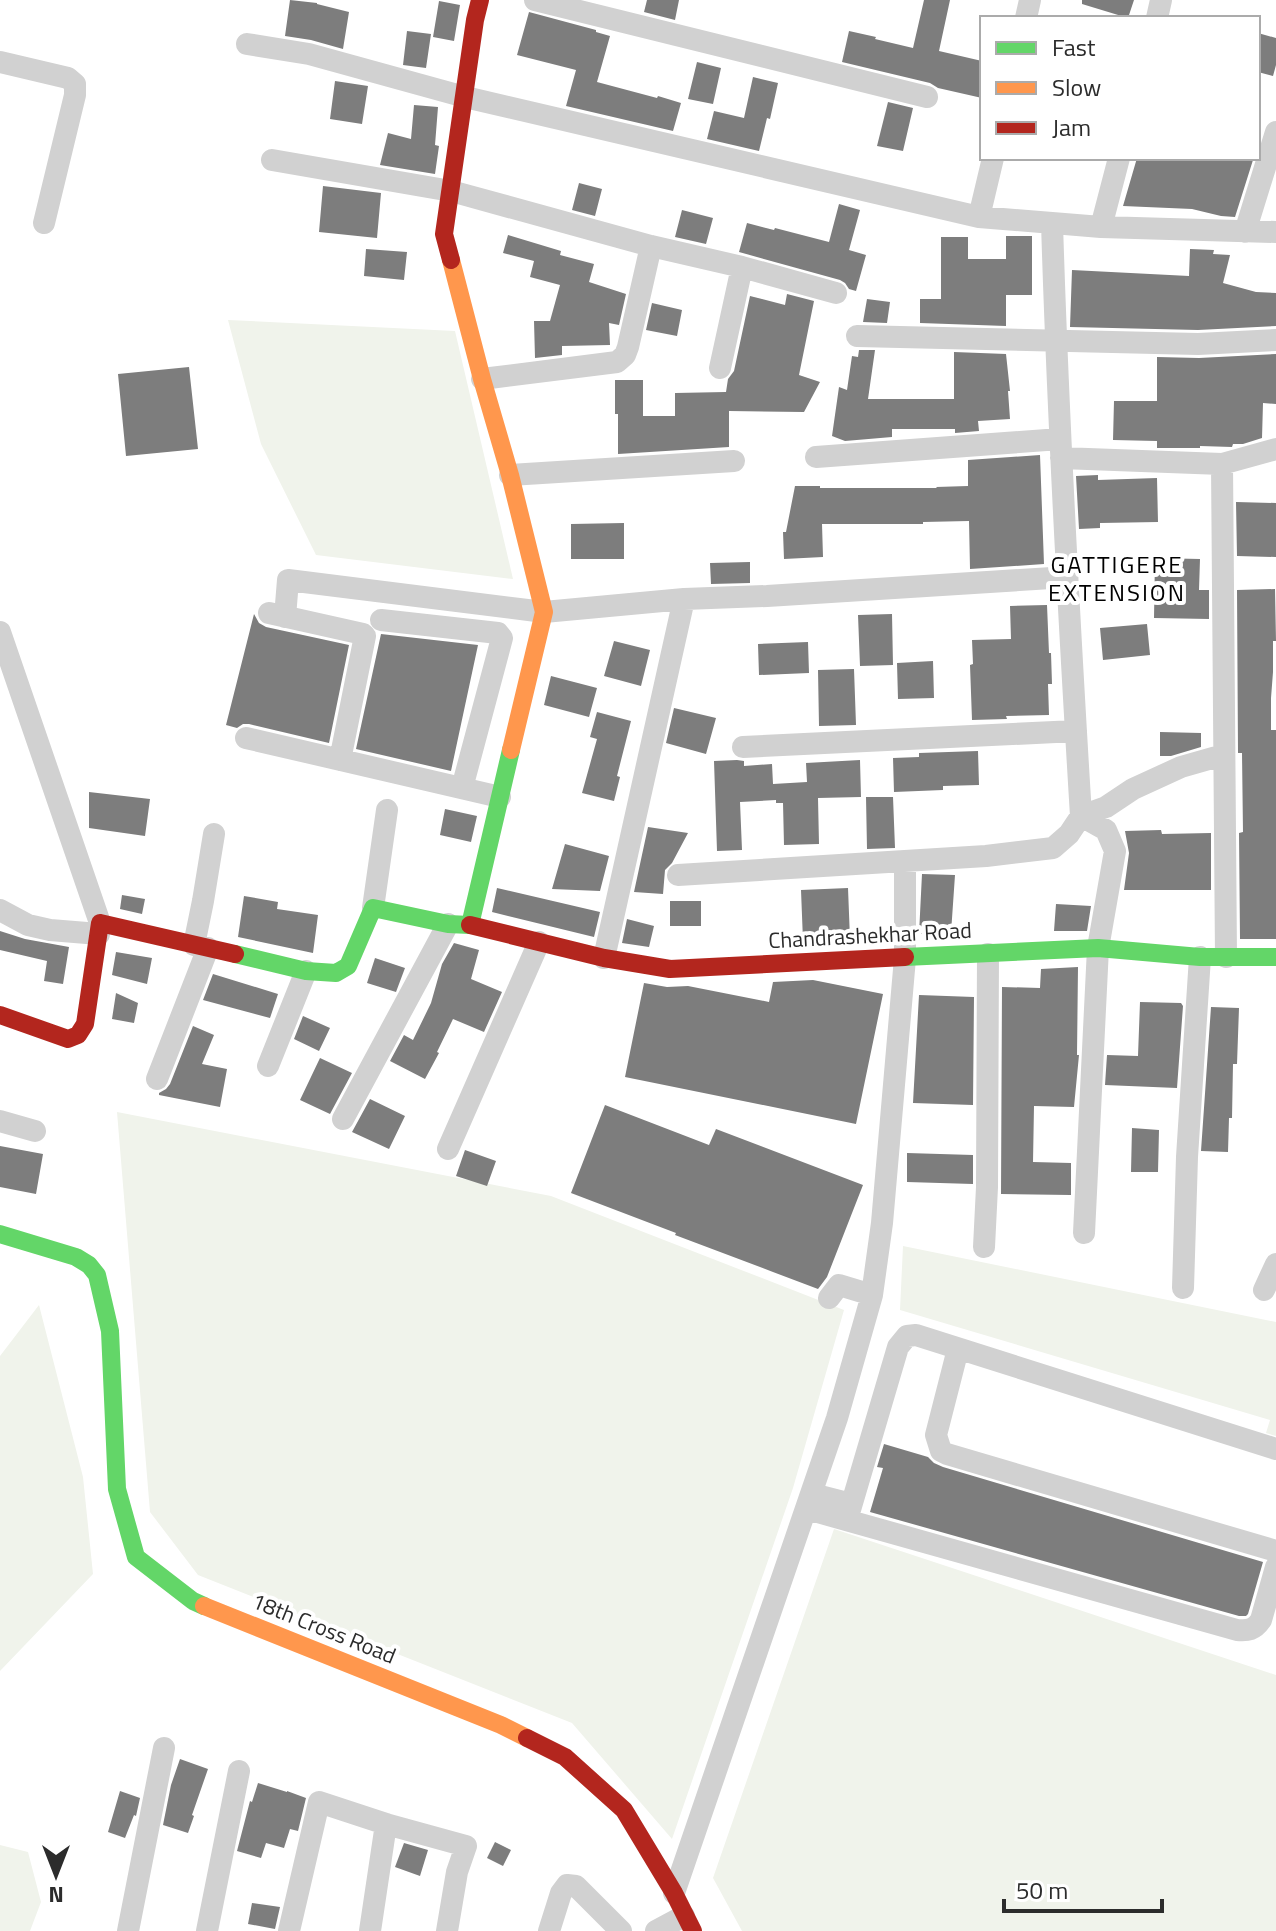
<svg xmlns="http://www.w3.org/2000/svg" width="1276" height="1931" font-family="'Titillium Web',sans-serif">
<rect width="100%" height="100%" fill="#fff"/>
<path fill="#f0f3eb" d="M228 320 455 331 513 579 316 555 261 444Z
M117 1112 551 1196 844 1310 793 1488 672 1839 572 1723 198 1575 150 1512Z
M903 1246 1276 1322V1436L1266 1433 1270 1420 900 1310Z
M39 1305 83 1477 93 1574 0 1671V1356Z
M834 1529 1276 1675V1931H742L713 1878Z
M0 1845 28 1852 41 1902 30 1931H0Z"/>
<path fill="#7d7d7d" d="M290 0 317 3V4L349 12 343 49 311 40 285 36Z
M647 0H679L675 20 644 12Z
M924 0H950L939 51 982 61V98L938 88 930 83 842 62 849 31 876 37 875 39 913 48Z
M1082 0H1134L1128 18 1082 4Z
M439 1 460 5 454 41 433 37Z
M529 12 596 30V32L610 36 597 82 657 98 658 96 681 103 673 131 566 106 576 70 517 55Z
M407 31 431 34 426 68 403 65Z
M1258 33 1276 38V65L1273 76 1258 72Z
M697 62 721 68 713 104 688 99Z
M753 77 778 83 770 119 767 118 759 151 707 139 714 111 744 118Z
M335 81 368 86 362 124 330 119Z
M888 102 913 108 903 151 877 146Z
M414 105 438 107 435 145 439 146 435 174 380 165 388 133 411 139Z
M1137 158H1243L1253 160 1235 217 1221 216 1192 209 1123 206Z
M579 183 602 189 595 216 572 210Z
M323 186 381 193 377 238 319 232Z
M839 204 860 210 849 250 866 255 856 291 849 289 845 283 840 280 739 252 747 223 774 230 775 228 829 242Z
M682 210 713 218 706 244 675 237Z
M508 235 561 251 560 255 594 264 589 282 626 294 619 325 609 323 610 345 562 346V355L535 358 534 321H550L560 285 530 277 534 261 503 253Z
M1006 236H1032V295H1006V326L920 323V299H941V237H968V259H1006Z
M366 249 407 252 404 280 364 276Z
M1190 249 1214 250 1213 254 1230 255 1223 283 1256 292 1276 293V326L1198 330 1070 327 1072 270 1189 276Z
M787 294 814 301 799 375 820 382 804 412 729 411V447L618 454V414H615V380H643V416H675V393L726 392 728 379 734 371 750 296 785 305Z
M867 299 890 302 887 323 863 322Z
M652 303 682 310 677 336 646 330Z
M859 350H875L868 399H954V352L1006 354 1010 391H1008L1010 419 978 421 979 431 955 433V429H892V437L845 441 832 436 839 387 847 390 852 356 858 357Z
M1276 354V404L1263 403 1262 438 1243 444H1233L1232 447 1200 446V448H1157V441L1113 440 1114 401H1157V357L1199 358Z
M189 367 198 449 126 456 118 374Z
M1040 455 1044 564 970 569 969 521 923 522V524H822L823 557 784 559 783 532H786L795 486H820V488H937L936 487 968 486V460Z
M1098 475V480L1157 478 1158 522 1100 523V528L1079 529 1076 476Z
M1236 502 1276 503V557L1237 556Z
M624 523V559H571V524Z
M1155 558 1200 559 1199 590H1209V619L1154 618Z
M750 562V583L711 584 710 563Z
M1275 589 1276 641H1273V672L1271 698V730H1276V939H1240L1239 833 1243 832 1242 753H1238L1237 590Z
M1047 605 1049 653H1051L1052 684H1048L1049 715 1006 716 1007 719 972 720 970 665 973 664 972 640 1011 639 1010 606Z
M254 614 259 623 266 627 349 645 329 743 249 724H243L237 728 226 725Z
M892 614 893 665 860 666 858 615Z
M1147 624 1150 655 1103 660 1100 628Z
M381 634 478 645 451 771 356 749Z
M614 641 650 650 641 686 604 676Z
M808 642 809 673 759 675 758 644Z
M933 661 934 698 898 699 897 663Z
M854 669 856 725 819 726 818 670Z
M551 676 597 688 589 717 544 705Z
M674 708 716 718 706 754 666 743Z
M597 712 631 721 617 776 620 777 614 801 582 793 597 739 590 737Z
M1160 732 1201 733V747L1171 756H1160Z
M978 751 979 785 943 786V790L894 792 893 758 919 757V753Z
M737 760 744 761V766L772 764 773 784 807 782 806 763 860 760 861 797 818 798 819 844 784 845 783 803H776V800L740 802 742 850 717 851 714 761Z
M89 792 150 799 145 836 89 828Z
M866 797H893L895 848 867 849Z
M445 809 477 816 471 842 440 835Z
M648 827 688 833 672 863 665 870 663 894 634 892Z
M1161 830 1162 834 1211 833V890H1124L1129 853 1125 831Z
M565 844 609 856 600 891 552 889Z
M922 874 955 875 951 933 919 934Z
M497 888 600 912 594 937 492 912Z
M848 888 850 939 803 941 801 890Z
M122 895 145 899 142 914 120 909Z
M244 896 278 902 277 909 318 915 313 953 238 937Z
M670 901H701V926H670Z
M1056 904 1091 906 1087 931H1054Z
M627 919 654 926 649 947 622 943Z
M0 931 25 939 69 947 63 984 44 981 47 961 0 950Z
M454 943 479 950 471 979 502 992 484 1032 453 1019 437 1052 439 1053 425 1079 390 1061 404 1035 413 1040 431 1003 442 964Z
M116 952 152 958 147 984 112 975Z
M375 958 405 968 396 992 367 983Z
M1078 967 1077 1055H1079L1074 1107 1034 1106 1033 1162 1071 1163V1195L1001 1194 1002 987 1040 988 1041 969Z
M213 974 278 994 270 1018 203 1000Z
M813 980 883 994 856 1124 625 1077 644 983 667 987 688 986 769 1002 773 982Z
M116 993 138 1003 134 1023 112 1019Z
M919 995 974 997 973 1105 913 1103Z
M1140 1002 1181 1003 1183 1006 1177 1088 1105 1085 1107 1055 1138 1056Z
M1211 1007 1239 1008 1237 1064H1233L1232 1118H1229L1228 1152 1201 1151Z
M303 1016 330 1028 319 1051 294 1039Z
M193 1026 214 1035 202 1064 227 1069 220 1107 159 1095V1093L166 1089 170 1084Z
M320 1058 352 1073 330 1114 300 1100Z
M370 1099 405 1116 389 1149 352 1132Z
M605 1105 709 1145 716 1129 863 1185 827 1277 818 1289 675 1235 676 1233 571 1193Z
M1132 1128 1159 1130 1158 1172H1131Z
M0 1146 43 1154 36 1194 0 1187Z
M465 1150 496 1161 487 1186 456 1176Z
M907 1153 973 1155V1184L907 1182Z
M884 1444 928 1457 934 1463 943 1467 1263 1562 1248 1614 1246 1616H1239L870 1512 883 1468 877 1467Z
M180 1759 208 1769 192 1815 194 1816 188 1833 163 1825 171 1785Z
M258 1783 287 1792V1791L306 1798 298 1831 290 1829 284 1848 266 1843 261 1858 237 1851 250 1801 252 1802Z
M120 1791 140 1798 136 1816 134 1815 125 1838 108 1832Z
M495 1842 511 1850 503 1866 487 1858Z
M404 1843 428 1850 420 1876 395 1867Z
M252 1903 280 1907 275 1929 248 1924Z"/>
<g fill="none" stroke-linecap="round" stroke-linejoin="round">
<path stroke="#d1d1d1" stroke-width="22" d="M535 0 927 97
M1026 18 1030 0
M1157 18 1161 0
M247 44 309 54 465 97 979 217 1101 227 1276 232
M0 62 68 78 75 84V95L44 223
M272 160 451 191 651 246 742 267 836 293
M979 217 993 158
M1052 223C1058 421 1069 619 1081 816L1106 830 1115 851 1098 948 1084 1233
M1101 227 1119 158
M1245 232 1276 132
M857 336 1198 344 1276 340
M720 368 742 267
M482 379 617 362 625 355 628 347 651 246
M816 457 1060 439
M1061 458 1222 464 1276 449
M1222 464 1226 957
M510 475 734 461
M269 613 363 634 365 636 340 760
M285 617 288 580 544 612 684 599 767 596 1067 577
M381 620 498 633 502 638 462 788
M0 632 100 923
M246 738 500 797
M743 747 1076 731
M678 875 986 856 1053 848 1069 834 1081 816 1106 807 1133 789 1181 767 1223 755
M373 908 387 810
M0 910 28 925 50 930 99 934
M194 945 203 901 214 834
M604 958 684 599
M268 1066 306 971
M157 1079 208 948
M343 1119 448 924
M0 1121 35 1131
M448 1149 539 942
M984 1247 987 1187 988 954
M1183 1288 1187 1157 1200 957
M1264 1290 1276 1264
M829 1298 839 1285 872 1295
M958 1349 936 1435 941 1451 947 1454 1276 1551
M812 1494 851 1504
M807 1509 1237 1630C1248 1631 1254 1630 1261 1620L1276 1567
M847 1520 898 1347 907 1336 916 1335 1276 1449
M674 1893 837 1418 872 1295 882 1223 905 958V861
M128 1931 164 1748
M207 1931 239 1771
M289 1931 319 1802 386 1824 466 1846 457 1872 447 1931
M370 1931 386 1824
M549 1931 561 1893 567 1885 576 1886 621 1931
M656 1931 684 1916"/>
<path stroke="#63d668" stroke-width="18" d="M235 954 306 971 336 973 348 966 373 908 448 924 470 925 511 750
M905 957 1098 948 1200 957H1276
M0 1234 76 1257 89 1265 97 1275 110 1331 117 1489 136 1557 193 1601 204 1606"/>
<path stroke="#ff974d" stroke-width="18" d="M451 260 482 379 510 475 544 612 511 750
M204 1606 501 1725 527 1738"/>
<path stroke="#b3261e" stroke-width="18" d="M451 260 444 234 475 20 480 0
M470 925 604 958 670 969 905 957
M0 1015 68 1039 78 1035 85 1024 100 923 235 954
M527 1738 565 1757 624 1810 674 1893 693 1931"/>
</g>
<g text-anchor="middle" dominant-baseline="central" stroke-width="8" stroke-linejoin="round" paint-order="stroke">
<g font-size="22" fill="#2c2c2c" stroke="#fff">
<text transform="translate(870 935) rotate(-3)">Chandrashekhar Road</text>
<text transform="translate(324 1628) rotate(22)">18th Cross Road</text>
</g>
<g font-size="24" letter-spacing="2" fill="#000" stroke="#fff">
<text x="1117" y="564">GATTIGERE<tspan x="1117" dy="28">EXTENSION</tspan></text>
</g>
</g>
<rect x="980" y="16" width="280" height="144" fill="#ffffff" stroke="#ababab" stroke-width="2"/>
<rect x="996" y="42" width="40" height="12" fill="#63d668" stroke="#ababab" stroke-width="2"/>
<text x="1052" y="56" font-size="24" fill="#2c2c2c">Fast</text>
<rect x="996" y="82" width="40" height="12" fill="#ff974d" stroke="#ababab" stroke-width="2"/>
<text x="1052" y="96" font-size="24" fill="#2c2c2c">Slow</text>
<rect x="996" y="122" width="40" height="12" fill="#b3261e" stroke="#ababab" stroke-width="2"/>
<text x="1052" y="136" font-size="24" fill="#2c2c2c">Jam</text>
<g transform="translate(56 1875) rotate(180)" stroke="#ffffff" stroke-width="6" paint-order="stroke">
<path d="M0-6L14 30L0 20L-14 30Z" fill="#2c2c2c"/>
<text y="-12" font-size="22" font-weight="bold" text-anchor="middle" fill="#2c2c2c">N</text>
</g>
<path d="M1004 1899v12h158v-12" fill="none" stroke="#2c2c2c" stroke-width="4"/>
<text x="1016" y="1899" font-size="24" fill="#2c2c2c" stroke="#ffffff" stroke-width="6" paint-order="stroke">50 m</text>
</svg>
